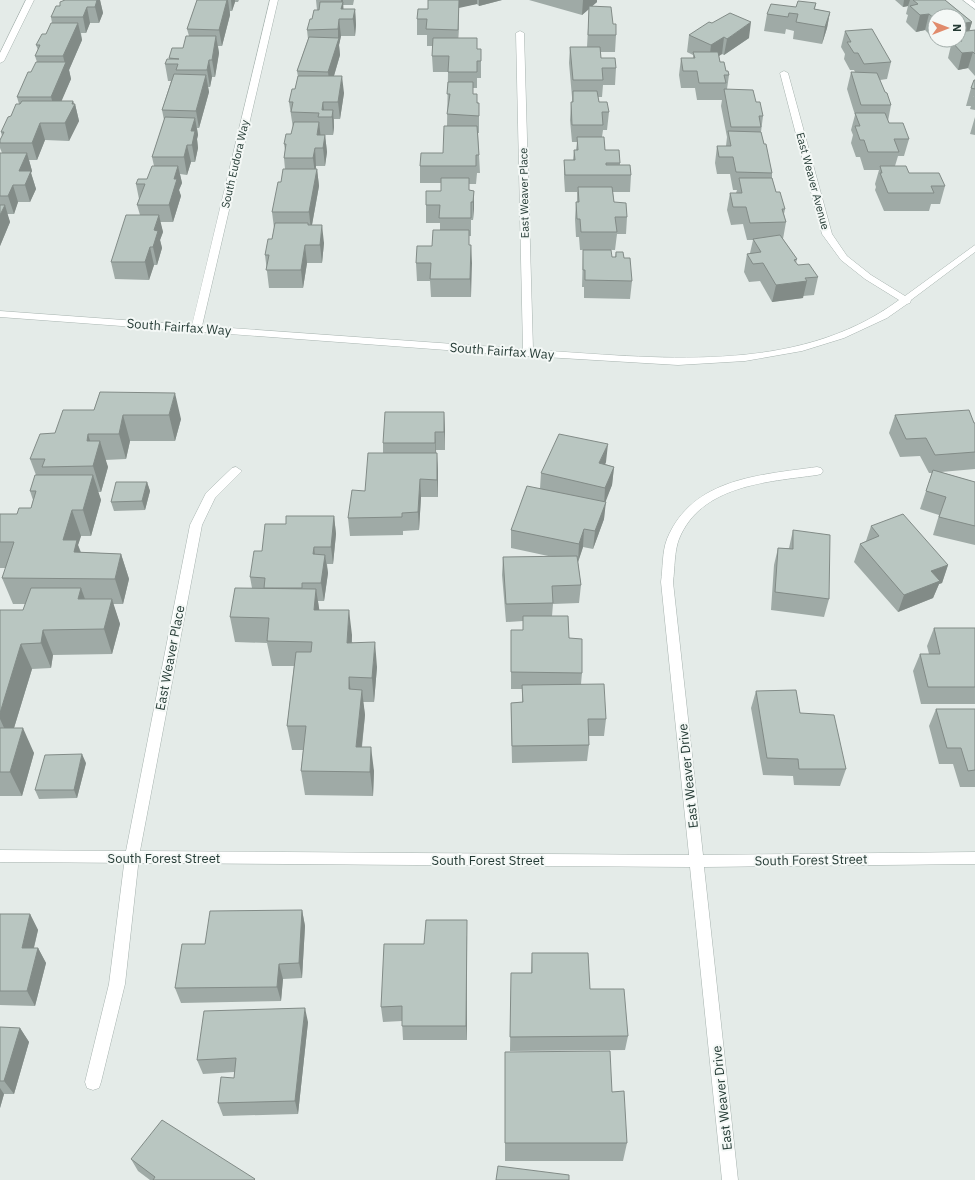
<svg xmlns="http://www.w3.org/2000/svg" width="975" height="1180" font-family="'IBM Plex Sans',sans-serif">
<rect width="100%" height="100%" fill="#e4ebe8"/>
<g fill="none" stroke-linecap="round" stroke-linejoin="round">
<defs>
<path id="service" d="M132 851 137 853 139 857 125 984 101 1082 99 1088 93 1090 87 1088 85 1082 109 984 125 857 127 853Z"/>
<path id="minor" d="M26 0H34L4 61 0 63V53Z
M270 0H278L202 326 523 349 516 33 520 31 524 33 533 350C654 357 795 377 899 300L865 279 841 260 822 234 780 73 784 71 788 73 832 234 847 256 871 275 905 296 975 245V252L911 300 910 303 907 304 887 318 844 338 802 351 745 361 678 365 528 356 0 317V311L192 325Z
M963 0H971L975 3V9Z
M236 467 242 471 215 498 202 525 140 851 689 855 661 582C663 568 662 552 667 539 692 478 760 475 817 467L821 468 823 471 821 474 817 475C767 482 701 485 679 539 674 552 675 568 673 582L703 855 975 852V864L704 867 738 1180H722L690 867 0 862V850L126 851 190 525 206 493 232 468Z"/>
</defs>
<use href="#service" stroke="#a7b3af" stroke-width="1"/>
<use href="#minor" stroke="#a7b3af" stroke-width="1"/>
<use href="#service" fill="#fff" fill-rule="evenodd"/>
<use href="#minor" fill="#fff" fill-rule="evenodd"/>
</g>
<path fill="#9faaa6" d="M65 0H100L103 13 99 23H90L86 33H81L82 40 69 70 71 79 61 101H73L74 104H75L79 121 69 141 45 140 37 160H29L32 171 31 173 36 189 30 202H18L14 214H7L10 222 0 246V153H2L0 148V140L2 136 1 132 11 116 19 104 17 97 37 62 35 56 38 50 36 45 46 34 52 23 51 17Z
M197 0H239L238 2H235L232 11H230V15L222 46H218L219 53 215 77H212L210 87H208L209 92 199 128H197L198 135 197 139 198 148 195 162H191L187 175 180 174 182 183 179 190 181 196 173 222H160L163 232 160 240 162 248 157 265H154L149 280 115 279 111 262 140 215 137 205 139 199 136 184 147 179 154 166 152 157 164 120 162 110 171 81H168L165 64 170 59 169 58 183 48 189 36 187 29Z
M316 0H354L353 5H343V9H355L356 25 355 36H341L339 45 340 55 334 76 344 93 340 119H334V127L333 135H325L327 152 325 166H316V169H317L319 186 312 225 324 243 322 263H307L303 288H269L265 255 272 239 274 228 272 212 281 182 285 169 284 158 285 150 284 144 291 134 293 128 289 102 295 89 298 77 297 71 308 39 307 30 317 10Z
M428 0H502L479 6 477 4 459 7 458 38 477 49H481V78H477V88H473V94L478 103H479V133H478L479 155 480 173H477L476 184H469V190L474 191 473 220H471V236H469V245H471V297H431L430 281H417L416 263 432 246 440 230V223H426V205L441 191V183H420V166L443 153 447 126 448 72H433L432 56 433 46H427V35H417V19L428 9Z
M529 0H597V2L592 6 613 24 616 35 615 52H601V58L616 68 615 85H603L602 97H598L599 102 609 112 607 130H603L602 137 605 150 620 163V165L631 175 630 192H613L614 202 627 217 626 234H617L615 250H580L579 237H576L575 219 576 202H577V192H565L564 177V160H573L574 150H576L577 142H572L570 120 571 102H572V97L569 63 570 47H587L589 9 582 15Z
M895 0H945L972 22 969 31 975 30V76L968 68 958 70 948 58 952 41 939 43 935 40H959V16H935V40L925 30 916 32 906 22 908 15 906 14 908 6 903 7Z
M816 3 815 9 830 12 827 28 822 44 793 39 794 31 786 29 785 34 764 31 767 14 796 7Z
M845 31 891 62 887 79 880 80 885 92 891 105 888 121 889 123 909 139 904 156H898L895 166 909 173 945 186 940 204H931L929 211H884L875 190 876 187 875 184 879 170H864L860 157H856L851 143 853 135 851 130 855 115 847 89 851 72H855L854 70H850L844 59 845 54 841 47Z
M689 35 749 38 724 55 722 54 719 56 720 62 729 75 727 89 756 102 763 116 761 132 764 144 772 173V178L776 192 785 209 784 214 786 222 783 239 797 259 796 263 798 265 818 277 814 295 803 296V298L772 302 760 281 749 282 744 272 747 254 750 253 753 240H747L743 224 731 225 727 210 730 193H736L737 190H733L730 174H717L715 163 717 146H726L727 137 721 106 722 100H697L695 88H681L679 75 681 58H693V55L687 52Z
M975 80V92L973 97 975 92V110L970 109 971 106H966L971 88Z
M975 117V135L970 134Z
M583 250 612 257H615L616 252 624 258 632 281 630 299 584 298V287H582Z
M100 392 181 419 175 441H130L126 459 105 460 108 467 101 492H98L101 500 91 536H81L78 545 81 552 121 554 129 579 123 604H113L120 624 112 654 53 655 51 668 32 669 14 728 34 753 22 796H0V610H23L25 604H13L2 578 6 568H0V514H17L31 508 33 500 30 491 36 475 30 459 55 433 94 410Z
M444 412 445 450H436L438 471V497H421L419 530 403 531V535L350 536 348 518 365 491 383 453V443Z
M895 415 975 423V469L941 472 975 482V545L933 535 939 515 920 509 932 473H929L920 456 900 457 889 433Z
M606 462 605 464 614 467 612 485 605 501 604 519 593 549 583 547 578 562 581 585 579 603 553 604 552 616 569 638 582 673 581 684 606 719 604 736H589V745L587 761 512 763 511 720V703L522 702V689H511V630H523V621L506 622 502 575 503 557H553L511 548V530L540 489 541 473Z
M147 482 150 491 145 510 114 511 111 502Z
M334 516 336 534 333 564H327L328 573 324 601H318L319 610 352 635V642L377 667 374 702H363L365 715 362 747 374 771 373 796 305 795 301 771 303 750H292L287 726 294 666H272L267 643 235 642 230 617 252 588 250 577 262 551 286 524Z
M871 526 948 565 942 583 939 584 933 598 898 612 854 562 860 544 866 541Z
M793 530 829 599 824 617 771 610 774 565 778 548H789Z
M934 628H975V704H921L913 671 920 654H929L927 646Z
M756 691 800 713 846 769 840 786 794 785 793 776 763 775 751 708Z
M936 709H975V787H960L953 764H939L929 726Z
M86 763 77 798 39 799 35 790Z
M302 910 305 926 302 978 283 979 281 1001 181 1003 175 988 205 944Z
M0 914H30L38 930 34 948H38L46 963 35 1006 0 1005Z
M467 936V1040H403L402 1021 383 1022 381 1007 424 944Z
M532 953 590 989 628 1036 625 1050 510 1051 511 988 531 973Z
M308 1022 298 1114 223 1116 218 1103 234 1078V1072L203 1074 197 1060Z
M0 1027 20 1028 29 1042 14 1094H4L0 1108Z
M505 1052 612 1092 627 1143 623 1161H505Z
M131 1159 255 1179V1180H150L138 1171Z"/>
<path fill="#828b87" d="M97 0H100L103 13 99 23 95 7Z
M227 0H228L230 15 222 46 219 30Z
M231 0H235V2L232 11Z
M341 0H343L344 18 341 9 342 6Z
M459 0H477V4L459 8Z
M459 0V15L458 46V30Z
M479 0H502L479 6Z
M583 0H597V2L582 15Z
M904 0H910L908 6 903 7Z
M87 7 90 23 86 33 83 17Z
M355 9 356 25 355 36 353 19Z
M830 12 827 28 822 44 825 27Z
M929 14 925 30 916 32 920 15Z
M339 19 341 36 339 45 340 55 330 89 328 72 338 38V29Z
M751 22 749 38 724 55 727 39Z
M972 22 967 39 959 37V24Z
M78 23 82 40 69 70 71 79 56 114 51 97 65 64 63 56Z
M216 36 219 53 215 77 212 60Z
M724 37 722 54 709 62 711 45Z
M940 40H953L952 41 939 43Z
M973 52 968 68 958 70 962 53Z
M209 60 212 77 210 87 207 70Z
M206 75 209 92 199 128 196 111Z
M342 76 344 93 340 119 338 102Z
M73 101 74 105 75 104 79 121 69 141 65 123Z
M323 102 325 117 322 110Z
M333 110 334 127 333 135 332 117Z
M195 118 198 135 197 139 198 148 195 162 192 145 191 131Z
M319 122 321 139 317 135Z
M40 123 45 140 37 160 32 143Z
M325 135 327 152 325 166 323 148Z
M187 145 191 162 187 175 184 157Z
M315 148 316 166 315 175 313 158Z
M27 153 32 171 31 173 36 189 30 202 25 185 19 171Z
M178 166 182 183 179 190 181 196 173 222 169 205 174 179Z
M317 169 319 186 311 230 309 212Z
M13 185 18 202 14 214 8 196Z
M474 191V209L473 220V202Z
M5 205 10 222 0 246V215Z
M159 215 163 232 160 240 162 248 157 265 153 247 154 230Z
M322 225 324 243 322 263 320 245Z
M305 245 307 263 303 288 301 270Z
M471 245 472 263 471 297 470 279Z
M150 247 154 265 149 280 145 262Z
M807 281 803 298 772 302 776 285Z
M175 393 181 419 175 441 169 415Z
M444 412 445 430V450L444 432Z
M123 415 130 441 126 459 119 434Z
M435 432 436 450V461L435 443Z
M88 434 95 457 100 441 108 467 101 492 93 466 87 441Z
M608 444 606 462 598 481 599 463Z
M437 453 438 471V497L437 480Z
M614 467 612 485 604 506 605 488Z
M93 475 101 500 91 536 83 510Z
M420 479 421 497 419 530 418 512Z
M147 482 150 491 145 510 142 501Z
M606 502 604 519 593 549 595 531Z
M72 510 81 536 78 545 85 566 63 540Z
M334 516 336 534 333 564 331 547Z
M584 529 583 547 578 562 579 544Z
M314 547 316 564 313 554Z
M121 554 129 579 123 604 115 579Z
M325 555 328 573 324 601 321 583Z
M948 565 942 583 939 584 933 598 898 612 904 595 931 571Z
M81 588 90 613 78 599Z
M316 589 320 614 314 610Z
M112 599 120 624 112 654 104 629Z
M349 610 352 635 350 668 347 643Z
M43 630 53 655 51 668 41 643Z
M375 642 377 667 374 702 372 678Z
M21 644 32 669 10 741 0 719V713Z
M349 677 352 702 349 689Z
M362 690 365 715 359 771 356 747Z
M23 728 34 753 22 796 10 772Z
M371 747 374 771 373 796 370 772Z
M82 754 86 763 77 798 74 790Z
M302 910 305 926 302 978 299 963Z
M30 914 38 930 30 963 22 948Z
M467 920V1040L466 1026Z
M38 948 46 963 35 1006 27 991Z
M279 964 283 979 281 1001 277 987Z
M305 1008 308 1022 298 1114 295 1101Z
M20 1028 29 1042 14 1094 4 1081Z
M0 1088 4 1094 0 1108Z"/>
<path fill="#b9c6c1" stroke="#828b87" d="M65 0H97L95 7H87L83 17H51L56 6H60V2Z
M197 0H227L219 30 187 29Z
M428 0H459L458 30 426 29 427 19H417L418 9H428Z
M913 0H945L972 22 959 24V16H935V19L929 14 920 15 910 6 918 4Z
M798 1 816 3 814 9 830 12 825 27 796 22 798 14 789 13 788 17 767 14 771 4 796 7Z
M320 2H343L341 9H355L353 19H339L338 29 307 30 310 19H312L314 10H319Z
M589 6 611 7 613 24H616V35H588Z
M730 13 751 22 727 39 724 37 711 45 689 35 709 22 712 23Z
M51 23H78L63 56H35L40 45H36L42 34H46Z
M872 29 891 62 864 64 858 53H854L847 42H851L845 31Z
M975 30V54L973 52 962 53 952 42 962 41 959 37V32Z
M186 36H216L212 60H209L207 70H176L178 64H165L167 59H179L169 58 172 48H183Z
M309 37 339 38 328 72 297 71Z
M433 38H477V49H481V61H477V72H448L449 56H432Z
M570 47H600L601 58H615L616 68H602L603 80H573Z
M693 52H718L720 62H724L726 71H728L729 75H724L726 83H699L697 71H683L681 58H695Z
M36 62H66L51 97H17L28 72H31Z
M851 72 877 73 885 92 887 93 891 105H861Z
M174 74 206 75 196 111 162 110Z
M298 76H342L338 102H323L322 110H333L332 117H318L319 113 291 112 293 102H289L292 89H295Z
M974 80H975V89L971 88Z
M448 82H473V94H477V103H479V116L447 114 450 94H447Z
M724 89 753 90 756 102H760L763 116H759L761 127H731Z
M573 91H597L599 102H607L609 112H602L603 125H572L571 102H573Z
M22 101H73L72 104H75L65 123H40L32 143H0V140L4 132H1L8 117 11 116 16 104H20Z
M855 113H885L889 123H903L909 139H894L899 152H868L864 140H860L855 126H860Z
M165 117 195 118 191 131H195L192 145H187L184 157H152Z
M294 122H319L317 135H325L323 148H315L313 158H284L286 144H284L286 134H291Z
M444 126H477L479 155H476V166H420L421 153H443Z
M728 131 761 132 764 144H766L772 173 736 172 733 157H719L717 146H731Z
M577 137H604L605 150H619L620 163H606V165H630L631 175H565L564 160H575L574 150H578Z
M0 153H27L19 171H31L25 185H13L8 196H0Z
M152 166H178L174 179H177L169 205H137L145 184H136L138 179H147Z
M880 166H906L909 173H939L945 186H931L934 193H888L880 173H882Z
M283 169H317L309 212H272L278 182H281Z
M441 178H469V190L474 191 473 202H471V218H439L440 205H426V191H441Z
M739 178H772L776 192H780L785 209H782L786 222 750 223 746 207H733L730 193H742Z
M578 187H612L614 202 626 203 627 217H615L617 232H581L580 219H577L576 202H579Z
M0 205H5L0 215Z
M126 215H159L154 230 158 231 153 247H150L145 262H111Z
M275 223H308V225H322L320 245H305L301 270H266L269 255H265L268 239H272Z
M433 230H469V245H471L470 279H430L431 263H416L417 246H432Z
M780 235 797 259 794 260 798 265 809 264 818 277 805 278 807 281 776 285 763 263 753 264 747 254 761 252 753 239Z
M583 250H611L612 257H616V252H623L624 258H630L632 281 585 280V270H583Z
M100 392 175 393 169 415H123L119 434H88L87 441H100L93 466 42 467 45 459H30L40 434 55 433 63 410H94Z
M969 410 974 423H975V452L935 455 926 438 906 439 895 415Z
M385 412H444V432H435V443H383Z
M559 434 608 444 599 463 614 467 605 488 541 473Z
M368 453H437V480L420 479 418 512 402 513V517L348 518 352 490 365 491Z
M933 470 975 482V526L939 517 946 497 926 491Z
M35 475H93L83 510H72L63 540H77L74 552 121 554 115 579 2 578 14 542H0V514H17L19 508H31L36 491H30Z
M116 482H147L142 501 111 502Z
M527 486 606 502 595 531 584 529 579 544 511 530Z
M903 514 948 565 931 571 940 581 904 595 860 544 879 536 871 526Z
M286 516H334L331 547H314L313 554 325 555 321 583H302V588H264L265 578 250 577 254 551H262L265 524H286Z
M793 530 830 535 829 599 775 592 778 548 793 549Z
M577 556 581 585 552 586 553 603 506 604 503 557Z
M31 588H81L78 599H112L104 629 43 630 41 643 21 644 0 713V610H23Z
M235 588 316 589 314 610H349L347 643 375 642 372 678 349 677V689L362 690 356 747H371L370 772 301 771 306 726H287L296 652H311L312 642 267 641 269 618 230 617Z
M523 616H568L569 638 582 639V673L511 672V630H523Z
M934 628H975V687H928L920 654H940Z
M604 684 606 719H588L589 745 512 746 511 703 523 702 522 685Z
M796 690 800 713 834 715 846 769H799L798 759 767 758 756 691Z
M936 709H975V770L968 771 961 748H947Z
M0 728H23L10 772H0Z
M82 754 74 790H35L45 755Z
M302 910 299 963 279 964 277 987 175 988 182 944H205L210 911Z
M0 914H30L22 948H38L27 991H0Z
M426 920H467L466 1026H402V1006L381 1007 384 944H424Z
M532 953H588L590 989H624L628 1036 510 1037 511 973H532Z
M305 1008 295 1101 218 1103 221 1077 234 1078 236 1058 197 1060 204 1011Z
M0 1027 20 1028 4 1081H0Z
M610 1051 612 1092 624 1091 627 1143H505V1052Z
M162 1120 255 1179 254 1180H153L155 1177 131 1159Z
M498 1166 569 1175V1180H496Z"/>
<g text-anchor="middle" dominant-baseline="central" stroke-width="4" stroke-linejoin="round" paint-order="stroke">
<g font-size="11" fill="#253b35" stroke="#f4f8f6">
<text transform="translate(235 164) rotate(-77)">South Eudora Way</text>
<text transform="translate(813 181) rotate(75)">East Weaver Avenue</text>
<text transform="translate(524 193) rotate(-91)">East Weaver Place</text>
</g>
<g font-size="13" fill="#253b35" stroke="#f4f8f6">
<text transform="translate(179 327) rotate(4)">South Fairfax Way</text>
<text transform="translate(502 351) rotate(4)">South Fairfax Way</text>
<text transform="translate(170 658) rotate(-79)">East Weaver Place</text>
<text transform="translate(688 776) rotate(-96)">East Weaver Drive</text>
<text x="164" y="858">South Forest Street</text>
<text x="488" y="860">South Forest Street</text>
<text transform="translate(811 860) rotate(-1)">South Forest Street</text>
<text transform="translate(722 1098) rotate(-96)">East Weaver Drive</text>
</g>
</g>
<g transform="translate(947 28) rotate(90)"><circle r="19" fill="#f4f8f6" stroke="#a1aca9"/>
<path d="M0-3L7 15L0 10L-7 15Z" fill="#e18b6c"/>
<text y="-6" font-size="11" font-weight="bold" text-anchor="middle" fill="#253b35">N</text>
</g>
</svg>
